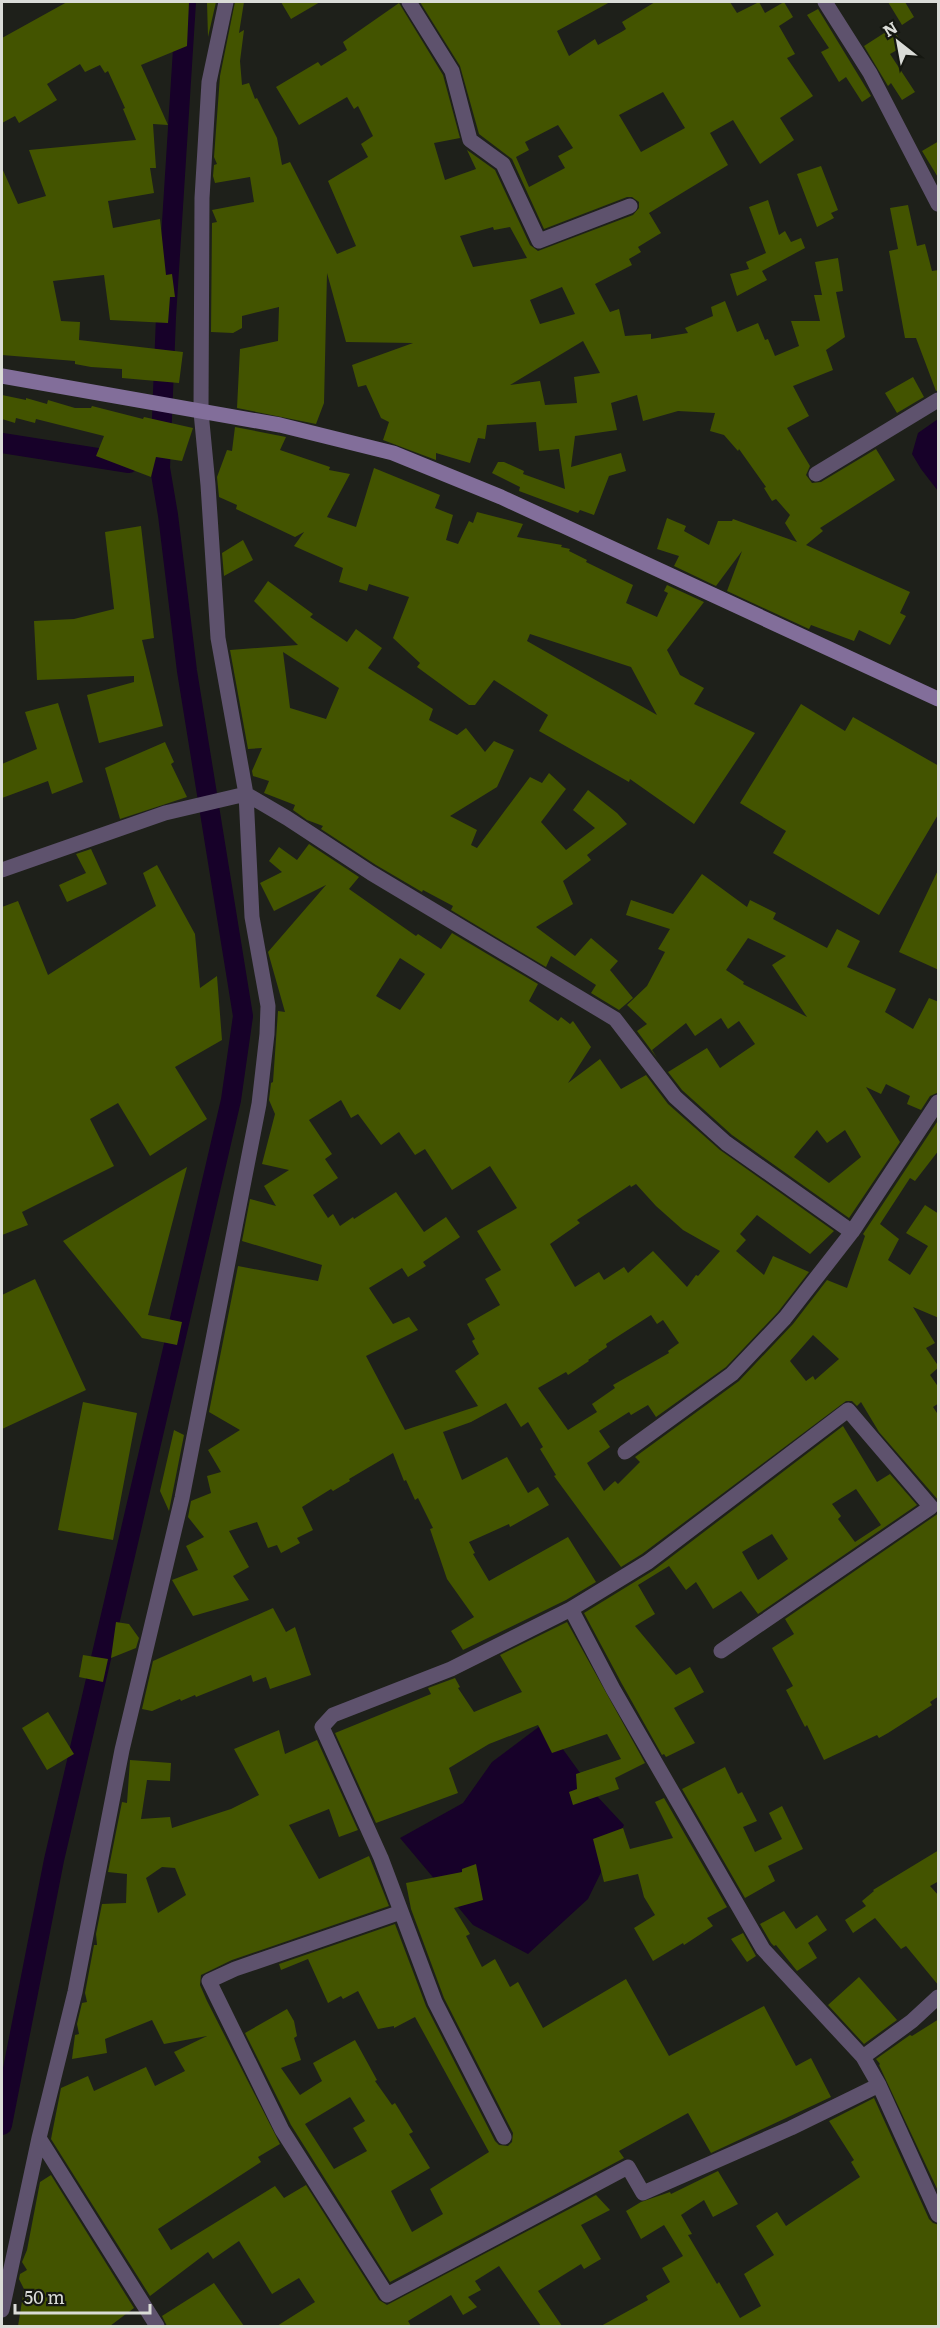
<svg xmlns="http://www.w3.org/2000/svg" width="940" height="2328" font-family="Literata,serif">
<rect width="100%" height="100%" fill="#1e201a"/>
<path fill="#170129" d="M938 419V491L921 469 912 454 918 433Z
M544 1723 596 1795 624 1825 588 1899 528 1954 473 1925 400 1838 463 1803 492 1762Z"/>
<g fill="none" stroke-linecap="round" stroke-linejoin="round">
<path stroke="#170129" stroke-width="20" d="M2 443 129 463
M2 2125 54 1860 231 1100 243 1016 187 671 168 515 160 468 166 317 186 2"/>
</g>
<path fill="#435400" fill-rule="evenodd" d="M67 2H189L187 46 141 65 168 125 153 124 156 168H150L154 193 108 201 113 228 160 219 166 275 172 274 175 297H170L168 323 110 320 104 275 53 281 61 321 80 322 79 340 183 352 179 383 122 378V369L91 367 75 364V361L2 355V168L18 204 46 196 29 150 136 140 123 109 125 108 108 71 105 73 100 65 85 72 80 64 47 84 57 100 19 123 15 116 2 123V38Z
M207 2H216L208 37Z
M235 2H244L239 33 244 30 240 61 242 85 249 83 255 99 257 98 277 138 282 165 290 162 337 254 356 246 328 181 368 157 361 144 373 136 358 106 354 109 347 97 299 125 276 87 318 62 321 66 347 50 343 42 399 3 443 75 460 138 434 143 445 180 476 169 467 150 495 170 530 245 538 251 633 215 639 208V202L632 197H627L544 229 512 159 479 134 460 66 420 2H610L557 31 569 56 595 39 598 45 623 31 626 29 622 22 655 2H730L737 13 759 2 765 13 784 2 793 17 779 26 795 54 787 58 813 96 780 118 794 140 760 164 733 120 710 133 728 165 649 213 661 233 638 247 641 252 629 259 632 265 595 284 610 312 619 309 625 336 651 334V339L688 333 685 328 713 316 711 307 725 301 737 332 758 323 765 340 768 339 775 356 799 346 791 321H820L814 295H822L815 262 838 258 843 291 836 292 845 337 826 350 833 370 793 386 809 416 787 428 810 466 806 475 812 483 821 482 876 449 895 480 820 528 823 531 806 545 910 592 900 613 906 616 890 645 859 630 854 641 811 625 809 629 727 591 742 551 716 586 674 566 679 556 657 549 667 518 686 526 684 531 709 545 718 521H732L733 519 797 542 785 523 790 515 776 499 772 501 764 488 766 487 739 449 738 451 724 435 710 431 715 413 678 411 643 421 637 395 611 403 617 430 575 436 571 467 621 453 626 471 609 476 594 515 580 510 578 513 519 491 520 487 492 473 498 462H504L524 471 523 474 565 489 559 449 539 451 536 422 487 425 485 439 478 438 470 463 436 453V460L383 440 389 422 381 418 366 385 358 387 352 365 413 343 346 342 327 273 324 403 316 424 237 408 240 349 278 341 279 307 242 316V328L233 333 211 332 212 223 217 222 212 210 254 202 250 177 215 183 213 176 214 165 217 164 214 157 220 76ZM663 92 685 128 641 152 619 115ZM558 125 573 148 558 156 565 168 529 187 516 157 529 150 525 142ZM493 227 494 230 510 227 527 258 473 267 460 236ZM562 287 575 314 540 324 530 300ZM583 341 600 373 574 377 577 403 545 405 540 381 510 385Z
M281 2H320L291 19Z
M888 2H905L914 17 902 25Z
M818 9 871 96 862 102 846 77 839 82 821 52 829 48 807 15Z
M892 28 904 46 890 54 915 92 902 100 891 83 888 86 864 46Z
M939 141V179L922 151Z
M821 166 838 210 831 213 834 218 817 227 797 174Z
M768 200 779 235 785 231 791 242 801 238 805 248 762 271 767 280 737 296 730 274 749 269 746 262 766 253 749 207Z
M908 205 917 246 925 244 932 271 939 270V390L936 391 916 338H905L889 251 898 249 890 208Z
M913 377 924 397 897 413 885 393Z
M2 395 26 400V398L47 404 48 400 75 408H91L92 406 143 419 144 417 193 428 182 461 156 457 151 477 96 456 104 436 36 419 35 423 16 418 15 423 2 419Z
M235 427 286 437 280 450 330 467 329 470 350 474 327 517 356 527 374 468 440 495 435 508 453 515 446 540 458 544 469 521 473 523 477 512 523 524 517 537 562 545 561 547 570 549 569 551 587 560 586 562 633 585 626 603 657 617 668 593 664 591 667 585 704 602 667 650 680 675 704 688 694 704 755 733 694 824 630 779 629 782 539 731 548 715 494 680 475 705H469L417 667 420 663 393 638 409 597 369 584 367 591 339 582 343 568 294 546 304 532 295 537 236 509 237 505 219 497 217 477 227 450 232 451ZM530 634 631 667 657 715 527 641Z
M141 526 154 638 142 640 163 726 99 743 87 695 134 682V676L37 680 34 621 74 619 114 609 105 532Z
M243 540 253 560 224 576 222 553Z
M268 581 313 614 310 617 347 642 356 629 382 648 368 668 433 709 429 720 457 735 466 728 485 752 494 741 514 750 497 787 450 816 477 830 471 845 477 848 530 777 542 783 549 773 566 789 541 822 566 850 595 828 573 810 588 790 617 813 627 824 587 855 591 860 563 881 573 904 536 927 575 956 591 938 618 961 610 970 633 998 619 1010 591 993 596 985 551 956 546 967 451 910 453 906 423 890 422 892 376 865 321 829 323 826 307 820 293 810 295 805 264 793 269 781 253 776 252 771 262 748 248 749 230 650 298 645 254 601ZM283 652 339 688 326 719 290 708Z
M58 703 83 782 52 794 48 781 2 798V764L37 749 25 712Z
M801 704 845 731 853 717 939 766V813L879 915 773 853 786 831 740 803Z
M165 742 174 762 171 764 187 797 120 819 105 768Z
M309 844 359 877 349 889 416 936 418 934 441 949 452 933 538 984 529 1001 558 1021 561 1017 570 1024 573 1021 591 1047 568 1083 600 1059 621 1089 646 1075 668 1104 720 1150 834 1231 810 1254 757 1215 740 1234 746 1240 736 1251 764 1275 773 1256 809 1272 778 1312 726 1367 656 1417 648 1405 631 1415 629 1412 599 1431 610 1447 587 1463 604 1491 615 1481 618 1484 640 1462 635 1457 739 1381 793 1324 827 1280 847 1288 865 1236 863 1234 939 1119V1150L915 1181 910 1178 880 1224 899 1239 888 1260 910 1275 928 1246 906 1233 925 1205 939 1214V1318L913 1307 935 1343 926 1348 939 1367 930 1375 939 1388V1403L933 1407 939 1416V1501L879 1432 861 1402 857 1406 852 1401H846L642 1554 621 1567 554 1476 556 1475 540 1449 543 1447 528 1422 521 1427 506 1403 471 1422 443 1432 462 1480 507 1457 528 1493 538 1487 549 1505 510 1527 509 1524 469 1542 475 1553 473 1554 489 1581 568 1537 596 1582 566 1600 463 1650 451 1631 474 1617 447 1579 430 1529 433 1528 418 1498 415 1500 406 1480 404 1481 393 1453 349 1479 350 1481 333 1491 331 1489 302 1507 313 1530 297 1538 300 1543 281 1553 277 1545 268 1548 257 1522 229 1531 249 1567 233 1576 249 1600 193 1616 172 1580 198 1570 186 1546 204 1537 188 1517 191 1501 211 1493 207 1476 221 1472 208 1450 240 1430 209 1412 238 1266 318 1281 322 1265 242 1241 250 1199 276 1206 264 1186 289 1170 262 1164 275 1114 269 1100 271 1083 273 1082 278 1011 285 1012 268 952 326 885 274 911 260 883 282 872 269 861 279 847 297 860ZM400 958 425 974 400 1010 376 996ZM341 1100 351 1118 358 1114 381 1145 399 1132 415 1155 425 1149 452 1190 490 1166 517 1208 477 1231 501 1270 485 1279 500 1305 467 1324 475 1339 472 1341 479 1354 455 1371 478 1406 405 1430 366 1356 418 1330 409 1317 393 1324 369 1288 402 1268 408 1277 426 1266 423 1262 460 1237 446 1217 424 1232 396 1192 354 1219 353 1217 340 1226 333 1214 328 1218 313 1195 338 1178 325 1159 332 1154 309 1120ZM636 1184 656 1206 683 1230 720 1251 698 1276 696 1275 687 1287 653 1251 628 1273 624 1267 604 1280 599 1272 575 1287 550 1244 580 1223 577 1220 630 1185 631 1187ZM651 1315 657 1324 663 1320 679 1343 668 1351 669 1353 613 1385 615 1388 592 1404 597 1412 568 1430 538 1388 566 1372 568 1375 589 1361 588 1360 607 1347 606 1344ZM813 1335 839 1359 815 1380 813 1376 806 1381 790 1361Z
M91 849 107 884 67 902 59 885 86 873 76 854Z
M157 865 195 934 200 988 217 976 222 1040 175 1067 207 1119 150 1156 118 1103 90 1119 114 1166 22 1212 28 1225 2 1235V907L18 901 48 975 156 906 143 873Z
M939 868V970L899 952Z
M702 874 747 907 750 900 776 913 773 919 827 948 837 929 860 941 847 967 896 989 885 1012 913 1029 929 998 939 1002V1092L930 1096 921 1110 907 1104 910 1096 886 1084 881 1094 866 1087 900 1142 849 1218 732 1135 682 1090 668 1072 707 1048 720 1068 755 1044 739 1021 728 1029 721 1018 695 1036 686 1023 652 1050 657 1058 637 1031 647 1024 627 1005 647 986 665 952 658 949 670 929 626 915 631 900 673 914ZM748 938 786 956 772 965 807 1017 743 984 744 982 726 970ZM817 1130 827 1143 845 1130 861 1157 829 1183 794 1157Z
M187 1167 148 1315 182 1322 177 1345 142 1338 63 1241Z
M35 1279 86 1390 2 1429V1295Z
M83 1402 137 1413 113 1540 58 1530Z
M843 1426 877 1482 890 1474 917 1505 758 1614 741 1591 713 1609 696 1582 686 1590 669 1566 638 1585 655 1614 635 1626 676 1675 690 1667 704 1692 674 1708 695 1743 666 1757 664 1754 662 1755 622 1684 584 1613 654 1570ZM856 1489 881 1525 855 1542 838 1519 841 1516 832 1504ZM772 1534 788 1559 758 1580 742 1552Z
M174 1430 184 1435 169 1511 160 1491Z
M939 1513V1696L930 1702 932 1705 888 1733 879 1738 877 1735 824 1760 807 1725 805 1727 786 1690 793 1686 772 1648 794 1634 785 1619Z
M273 1608 286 1632 295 1627 311 1675 270 1689 266 1677 253 1682 251 1675 196 1697 195 1695 181 1701 180 1699 152 1711 142 1709 153 1661Z
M116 1622 129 1624 139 1638 136 1648 111 1658Z
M567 1622 645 1763 615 1778 619 1789 573 1805 569 1792 577 1789 576 1774 621 1759 607 1734 552 1753 538 1725 489 1744 449 1768 458 1793 376 1823 335 1733 431 1694 428 1688 455 1678 460 1687 458 1688 474 1712 522 1692 500 1655Z
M83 1655 108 1659 103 1682 79 1677Z
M48 1712 74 1754 47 1770 22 1728Z
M279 1730 285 1754 317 1740 358 1830 339 1837 329 1809 289 1825 319 1879 369 1856 389 1906 232 1960 201 1975 200 1985 207 2001 280 2144 258 2157 261 2162 158 2229 171 2250 275 2186 284 2198 306 2185 379 2300 387 2305 596 2195 610 2210 581 2225 601 2259 584 2269 581 2264 538 2291 562 2326H541L499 2266 475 2281 481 2290 468 2297 477 2307 463 2315 451 2295 408 2321 411 2326H277L315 2302 299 2278 272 2294 239 2241 213 2259 208 2252 150 2296 51 2139 61 2088 88 2076 94 2091 146 2067 155 2086 185 2071 174 2052 207 2036 164 2044 152 2020 105 2039 107 2053 72 2059 75 2035 79 2034 77 2024 82 2003 87 2002 85 1993 94 1945H97L96 1934 102 1904 126 1903 127 1874 108 1872 122 1802 127 1803 130 1760 171 1763 170 1781 147 1780 141 1819 170 1817 172 1828 231 1809 259 1795 234 1749ZM162 1867 175 1868 186 1895 158 1913 146 1878Z
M725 1767 738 1794 742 1792 757 1821 743 1827 755 1852 782 1839 769 1813 782 1806 803 1849 768 1866 775 1881 745 1898 682 1789Z
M664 1798 727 1907 707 1918 713 1926 684 1945 683 1943 653 1961 634 1928 655 1915 644 1897 638 1874 604 1882 593 1839 623 1828 630 1849 673 1838 655 1802Z
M939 1850V1881L930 1886 939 1896V1986L906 1946 901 1949 875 1918 853 1933 845 1920 866 1906 862 1901 874 1891 873 1890Z
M476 1864 483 1900 454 1908 470 1934 466 1936 482 1967 495 1959 510 1987 518 1982 543 2028 626 1979 669 2056 764 2006 796 2066 811 2058 831 2097 711 2153 688 2113 619 2151 624 2158 390 2282 291 2125 245 2033 287 2009 294 2021 297 2036 294 2038 301 2060 281 2068 300 2095 322 2081 313 2063 355 2040 377 2080 375 2081 392 2105 395 2103 413 2132 409 2134 430 2168 391 2191 412 2232 443 2214 430 2189 489 2152 415 2017 394 2028V2026L378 2029 358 1991 343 1999 341 1996 328 2003 308 1959 281 1970 279 1964 395 1924 426 2006 495 2141 499 2145 508 2146 512 2142 513 2133 444 1998 411 1909 406 1883 462 1872V1869ZM350 2097 365 2121 353 2128 367 2151 334 2169 305 2124Z
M784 1911 796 1929 817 1915 827 1930 808 1943 817 1958 797 1971 776 1945 774 1946 771 1943 760 1924Z
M743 1933 756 1956 747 1962 731 1939Z
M859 1977 897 2020 864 2044 828 2005Z
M939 2019V2193L879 2065 880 2064 876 2059 910 2035 912 2036Z
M874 2098 929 2219 933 2223 939 2225V2326H601L648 2300 646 2296 670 2282 662 2268 683 2256 664 2225 641 2239 626 2211 641 2202 670 2192 671 2194 718 2171 738 2204 713 2217 704 2200 681 2215 692 2234 688 2235 717 2284 719 2282 740 2318 761 2306 744 2274 774 2255 756 2226 777 2212 786 2226 860 2177 851 2162 854 2160 829 2121Z
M51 2175 134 2308 110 2326H18L24 2289 19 2279 20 2274 27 2270 22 2262 27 2250 40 2182Z
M214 2283 244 2326H167L162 2316Z"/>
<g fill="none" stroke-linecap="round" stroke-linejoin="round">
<path stroke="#5e526d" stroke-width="15" d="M409 2 452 71 470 140 503 164 539 241 630 206
M825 2 870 73 938 204
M816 474 938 400
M2 870 165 813 246 794 287 818 371 873 615 1019 675 1097 726 1143 852 1232
M625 1452 732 1374 785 1318 852 1232 938 1102
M721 1651 931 1507 848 1410 648 1562 571 1609 613 1689 763 1949 863 2057
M401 1912 235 1969 209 1981 282 2130 387 2295 628 2167 643 2193 791 2128 879 2085
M938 1997 912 2021 863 2057 879 2085 938 2215
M504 2137 435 2002 381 1858 322 1727 333 1715 451 1669 571 1609
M39 2138 157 2326
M2 2310 39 2138 75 1992 122 1750 182 1498 259 1104 267 1034 268 1006 252 917 246 794 218 638 208 485 201 412 202 198 209 82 226 2"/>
<path stroke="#826e9a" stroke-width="15" d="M2 376 280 425 393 453 501 497 938 699"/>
</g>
<rect width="940" height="2328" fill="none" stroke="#dadcd7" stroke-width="6"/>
<g transform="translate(898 42) rotate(329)" stroke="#151711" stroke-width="4.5" paint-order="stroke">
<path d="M0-4.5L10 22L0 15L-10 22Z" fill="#dadcd7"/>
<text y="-9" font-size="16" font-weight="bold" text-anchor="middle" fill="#dadcd7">N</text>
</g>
<path d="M15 2304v9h135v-9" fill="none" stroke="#dadcd7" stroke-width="3"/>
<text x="24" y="2304" font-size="18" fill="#dadcd7" stroke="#151711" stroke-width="4.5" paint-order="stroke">50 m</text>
</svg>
